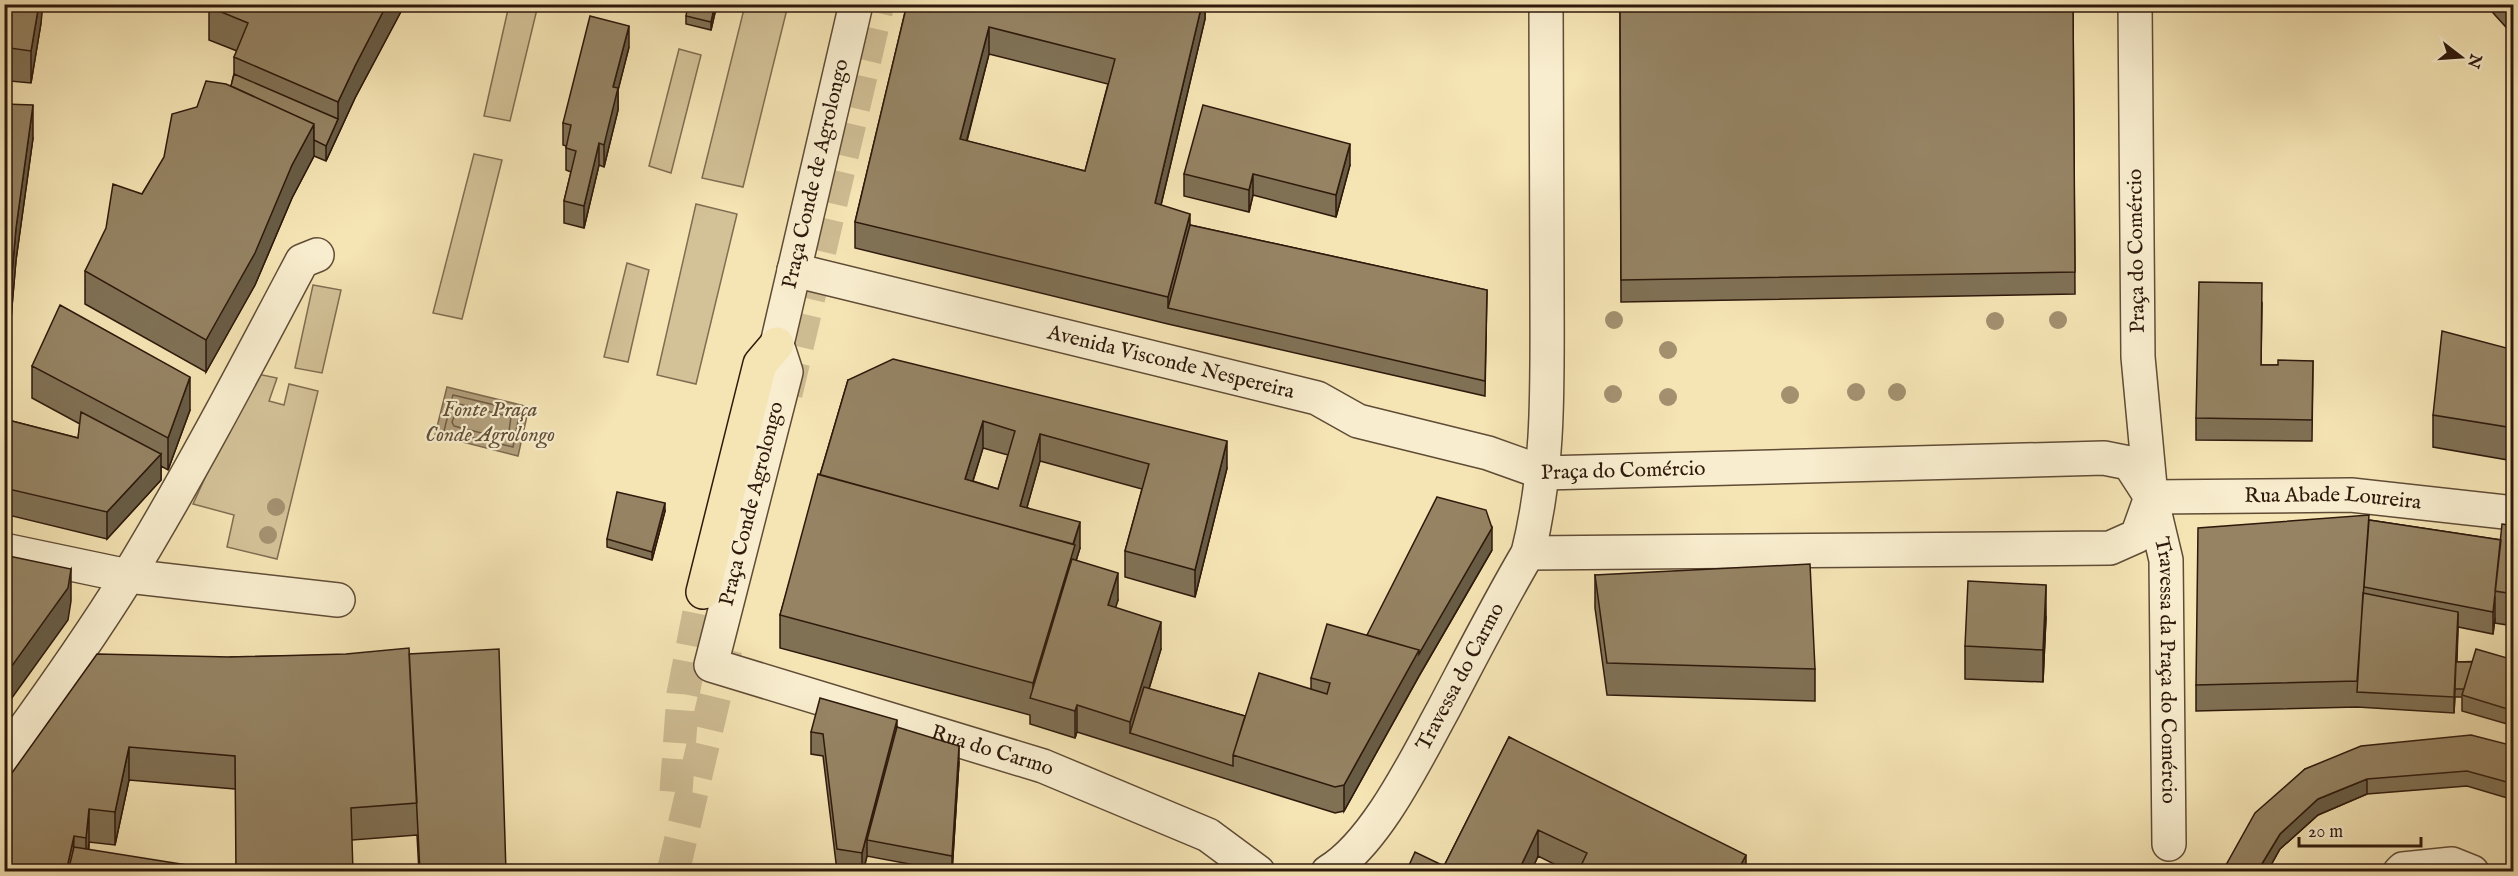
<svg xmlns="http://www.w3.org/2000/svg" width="2518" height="876" font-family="'IM FELL English',serif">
<rect width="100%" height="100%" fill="#f5e4b4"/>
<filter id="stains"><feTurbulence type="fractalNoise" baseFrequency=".00333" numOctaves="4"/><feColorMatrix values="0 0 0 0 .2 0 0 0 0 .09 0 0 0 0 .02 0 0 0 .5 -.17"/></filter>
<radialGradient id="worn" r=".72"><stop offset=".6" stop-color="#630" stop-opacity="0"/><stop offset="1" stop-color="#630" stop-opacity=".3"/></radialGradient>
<path fill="#d3c197" stroke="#806d52" stroke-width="1.5" d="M509 5H538L510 121 484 116Z
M745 5H788L743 187 702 178Z
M679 49 701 55 671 173 649 166Z
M474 154 502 160 462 319 433 313Z
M696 204 737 214 696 384 657 375Z
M627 263 649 270 628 362 604 357Z
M313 285 341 290 322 373 295 368Z
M253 373 277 378 269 401 284 405 289 384 318 391 277 559 227 547 234 515 193 504Z"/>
<path fill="#b19f7b" stroke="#7d694f" stroke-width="1.5" d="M447 387 529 407 518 456 435 435Z"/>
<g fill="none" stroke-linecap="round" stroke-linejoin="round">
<path stroke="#705c44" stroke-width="1.5" d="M453 395 520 411 513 447 444 431Z
M459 404 511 417 508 438 505 439 454 426 452 422Z"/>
<path stroke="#cdbb92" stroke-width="33" stroke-dasharray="33 16" stroke-linecap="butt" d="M786 394 878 4
M676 792 683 694 703 592
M673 872 728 640"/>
<defs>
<g id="minor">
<path id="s1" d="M856 4 777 344 786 372 711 665 1043 766 1208 835 1258 872"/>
<path id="s2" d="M794 270 1317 398 1358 421 1488 453 1544 473 2104 458 2129 463 2151 497 2166 560 2169 844"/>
<path id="s3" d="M2151 497 2351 495 2514 513"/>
<path d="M4 550 128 576 338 600"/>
<path d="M1528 553 2110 548 2137 536 2151 497 2138 357 2135 4"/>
<path d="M4 757C47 698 89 639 128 576 190 474 246 367 302 261L317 255"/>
<path id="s4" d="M1328 872C1376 843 1416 759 1443 710 1471 657 1498 604 1528 553 1550 466 1547 380 1547 291 1546 196 1546 100 1546 4"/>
<path d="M2400 872 2403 869 2452 864 2472 872"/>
</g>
<path id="major" d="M703 592 760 364 777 344"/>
</defs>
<use href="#minor" stroke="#604c36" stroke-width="36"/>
<use href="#major" stroke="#2e190c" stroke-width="36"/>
<use href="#minor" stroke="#f8edce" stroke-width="33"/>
<use href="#major" stroke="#f5e4b4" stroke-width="33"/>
</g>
<g fill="#a3906f">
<circle cx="1614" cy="320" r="9"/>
<circle cx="2058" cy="320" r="9"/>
<circle cx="1995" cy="321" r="9"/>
<circle cx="1668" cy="350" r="9"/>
<circle cx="1856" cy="392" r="9"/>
<circle cx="1897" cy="392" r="9"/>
<circle cx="1613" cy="394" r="9"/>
<circle cx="1790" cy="395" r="9"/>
<circle cx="1668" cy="397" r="9"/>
<circle cx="276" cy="507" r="9"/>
<circle cx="268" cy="535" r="9"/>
</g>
<path fill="#807155" stroke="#2e190c" stroke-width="1.5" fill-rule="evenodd" d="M4 4 41 23 31 83 10 81 7 105 33 138 16 260 10 330 4 329Z
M405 4 355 98 326 161 314 156 292 198 255 285 206 372 85 304V271L142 194 197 107 231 86 234 74V57L237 51 209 40V7Z
M717 4 711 30 686 24V16Z
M907 4H1205V19L1161 205 1190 225 1487 290 1485 396 1168 324 855 248V222ZM989 54 1108 84 1085 171 967 141Z
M1620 4H2073L2075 294 1621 302Z
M2485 4H2514V36Z
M629 47 618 90V110L604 167 599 165 584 228 564 223V201L571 172 566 170V146L563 145V123Z
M1350 165 1336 217 1253 195 1249 212 1184 196V174Z
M2262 304 2261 365H2278L2313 361 2312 441 2196 440V418Z
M2514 350V461L2433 447V415Z
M32 366 190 410 168 470 161 466V480L107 539 4 514V419L78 438 80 424 32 398Z
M848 380 1227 468 1195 597 1125 577V551L1142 489 1040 461 1027 507 1080 548 1076 561 1118 600 1115 608 1161 649 1149 689 1245 716 1311 689V678L1367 635 1492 550 1419 676 1344 811 1335 813 1077 732 1075 738 1030 724V715L780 648V615L820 475ZM983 448 1008 455 998 489 973 481Z
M665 511 652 560 607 547V539Z
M2369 520 2501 540 2514 526V626L2495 623V618L2493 634 2458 627 2457 662 2514 660V726L2462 711V697H2455L2454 713 2357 707 2196 711V685Z
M1595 575 1815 669V701L1607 695 1595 608Z
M2046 617 2043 682 1965 679V646Z
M409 654 506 872H419L417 835 352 840 235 789 129 780 115 845 89 842V849L4 872V784L230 657Z
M897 727 959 762 952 872 867 856 863 872 837 871 823 756 811 754V732Z
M1509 737 1746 872H1570L1538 856 1531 872H1406L1444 866Z
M2514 746V800L2467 786 2367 794 2318 815 2280 849 2267 872H2225L2305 769Z"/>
<path fill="#685c45" stroke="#2e190c" stroke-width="1.5" d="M39 4H43L41 23 31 83V51Z
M387 4H405L355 98 326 161V146L338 119V102L355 66Z
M715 4H717L711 30V22Z
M1202 4H1205V19L1155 230V203Z
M629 26V47L618 90V110L604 167V145L613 87Z
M989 27V54L960 166V139Z
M10 48V81L4 122V90Z
M33 105V138L16 260 10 330V297L16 228Z
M314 124V156L292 198 255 285 206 372V340L292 165Z
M599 143V165L584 228V206Z
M1350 144V165L1336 217V195Z
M1253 174V195L1249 212V190Z
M1190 214V240L1168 308V297Z
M190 377V410L168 470V438Z
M983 421V448L965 506V479Z
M1040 434V461L1020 532V506Z
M1227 441V468L1195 597V570Z
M161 454V480L107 539V512Z
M665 503V511L652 560V552Z
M1080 522V548L1033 698V683Z
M1492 528V550L1419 676 1344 811V785L1419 650Z
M71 569V601L68 620 4 709V677Z
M1118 573V600L1108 632V605Z
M2046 585V617L2043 682V650Z
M2495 596V618L2493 634V612Z
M2458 612V627L2454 713V697Z
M1161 622V649L1135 734 1130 733V722Z
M1077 705V732L1075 738V711Z
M897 720V742L867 840V856L863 872H862V853Z
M959 746V762L952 872V856Z
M129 747V780L115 845V812Z
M2367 779V794L2318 815 2280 849 2267 872H2257L2280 834 2318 799Z
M89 809V842L86 870V838Z
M1538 830V856L1531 872H1518Z
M74 836 73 872H66Z
M1746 855V872H1737Z"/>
<path fill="#958363" stroke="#2e190c" stroke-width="1.5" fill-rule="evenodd" d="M4 4H39L31 51 10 48 4 90Z
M211 4H387L355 66 338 102 234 57 248 23 209 7Z
M688 4H715L711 22 686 16Z
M907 4H1202L1155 203 1190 214 1168 297 855 222ZM989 27 1115 59 1085 171 960 139Z
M1620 4H2073L2075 272 1621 280Z
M590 16 629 26 613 87 618 88 604 145 599 143 584 206 564 201 576 151 566 148 571 125 563 123Z
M234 74 338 119 326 146 314 140V124L231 86Z
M206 81 226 84 314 124 292 165 255 253 206 340 85 271 106 228 113 184 142 194 164 157 172 114 197 107Z
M4 104 33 105 16 228 10 297 4 296Z
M1203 105 1350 144 1336 195 1253 174 1249 190 1184 174Z
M1190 225 1487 290 1485 381 1168 308Z
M2199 282 2262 283 2261 365H2278V360L2313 361 2312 420 2196 418Z
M60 305 190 377 168 438 32 366Z
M2442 331 2514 350V428L2433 415Z
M893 359 1227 441 1195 570 1125 551 1149 464 1040 434 1020 506 1080 522 1073 544 820 475 848 380ZM983 421 1015 431 998 489 965 479Z
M81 412 161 454 107 512 4 488V419L78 438Z
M818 474 1075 545 1033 683 780 615Z
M617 492 665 503 652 552 607 539Z
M1437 497 1486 510 1492 528 1419 654V650L1367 635Z
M2369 515 2357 681 2196 685 2198 528Z
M2369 520 2501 540 2493 612 2364 587Z
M2502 524 2514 526V594L2495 591Z
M4 555 71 569 68 588 4 677Z
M1072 559 1118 573 1108 605 1161 622 1130 722 1077 705 1075 711 1030 698Z
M1810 564 1815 669 1607 663 1595 575Z
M1968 581 2046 585 2043 650 1965 646Z
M2363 593 2458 612 2454 697 2357 692Z
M1327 624 1419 650 1344 785 1335 787 1233 755 1259 673 1327 694 1330 683 1311 678Z
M409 648 417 803 351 808 353 872H236L235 756 129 747 115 812 89 809 86 838 74 836 66 872H4V784L97 654 230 657 346 654Z
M499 649 506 872H420L409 654Z
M2476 649 2514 660V711L2462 695Z
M2456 662H2472L2464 689H2455Z
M1144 687 1245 716 1233 755V766L1130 733Z
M820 698 897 720 862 853 837 849 823 734 811 732Z
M897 727 959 746 952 856 867 840Z
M2471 735 2514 746V784L2467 771 2367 779 2318 799 2280 834 2257 872H2225L2226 865 2255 813 2305 769 2361 746Z
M1509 737 1746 855 1737 872H1578L1587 853 1538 830 1518 872H1406L1415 852 1444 866Z
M74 847 231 872H68Z"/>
<g text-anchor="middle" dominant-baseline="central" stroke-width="4.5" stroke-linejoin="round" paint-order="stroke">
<g font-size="21" fill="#2e190c" stroke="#f8edce">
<text transform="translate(816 174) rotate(-77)">Praça Conde de Agrolongo</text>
<text transform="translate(2137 251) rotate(-91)">Praça do Comércio</text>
<text stroke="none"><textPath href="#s2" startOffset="388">Avenida Visconde Nespereira</textPath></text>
<text stroke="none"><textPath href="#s2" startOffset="858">Praça do Comércio</textPath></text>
<text stroke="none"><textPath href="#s3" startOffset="182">Rua Abade Loureira</textPath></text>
<text transform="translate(752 504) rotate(-76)">Praça Conde Agrolongo</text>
<text stroke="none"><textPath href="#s2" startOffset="1580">Travessa da Praça do Comércio</textPath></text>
<text stroke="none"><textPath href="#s4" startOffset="238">Travessa do Carmo</textPath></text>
<text stroke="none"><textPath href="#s1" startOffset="975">Rua do Carmo</textPath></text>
</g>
<g font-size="22" font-style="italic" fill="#624f38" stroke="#f8edce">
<text x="490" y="410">Fonte Praça<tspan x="490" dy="25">Conde Agrolongo</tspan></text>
</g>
</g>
<rect width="2518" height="876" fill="none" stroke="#f5e4b4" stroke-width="24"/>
<rect x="6" y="6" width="2506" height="864" fill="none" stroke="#2e190c" stroke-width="3"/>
<rect x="12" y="12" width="2494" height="852" fill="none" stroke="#2e190c" stroke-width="1.5"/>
<g transform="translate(2461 57) rotate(107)" stroke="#f8edce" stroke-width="4.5" paint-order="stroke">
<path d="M0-4.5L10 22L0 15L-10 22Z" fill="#2e190c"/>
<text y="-9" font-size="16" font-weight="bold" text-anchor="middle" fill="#2e190c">N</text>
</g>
<path d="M2299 837v9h122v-9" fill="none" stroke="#2e190c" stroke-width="3"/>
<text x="2308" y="837" font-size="18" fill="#2e190c" stroke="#f8edce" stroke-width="4.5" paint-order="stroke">20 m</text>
<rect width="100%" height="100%" filter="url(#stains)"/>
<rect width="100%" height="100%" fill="url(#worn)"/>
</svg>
